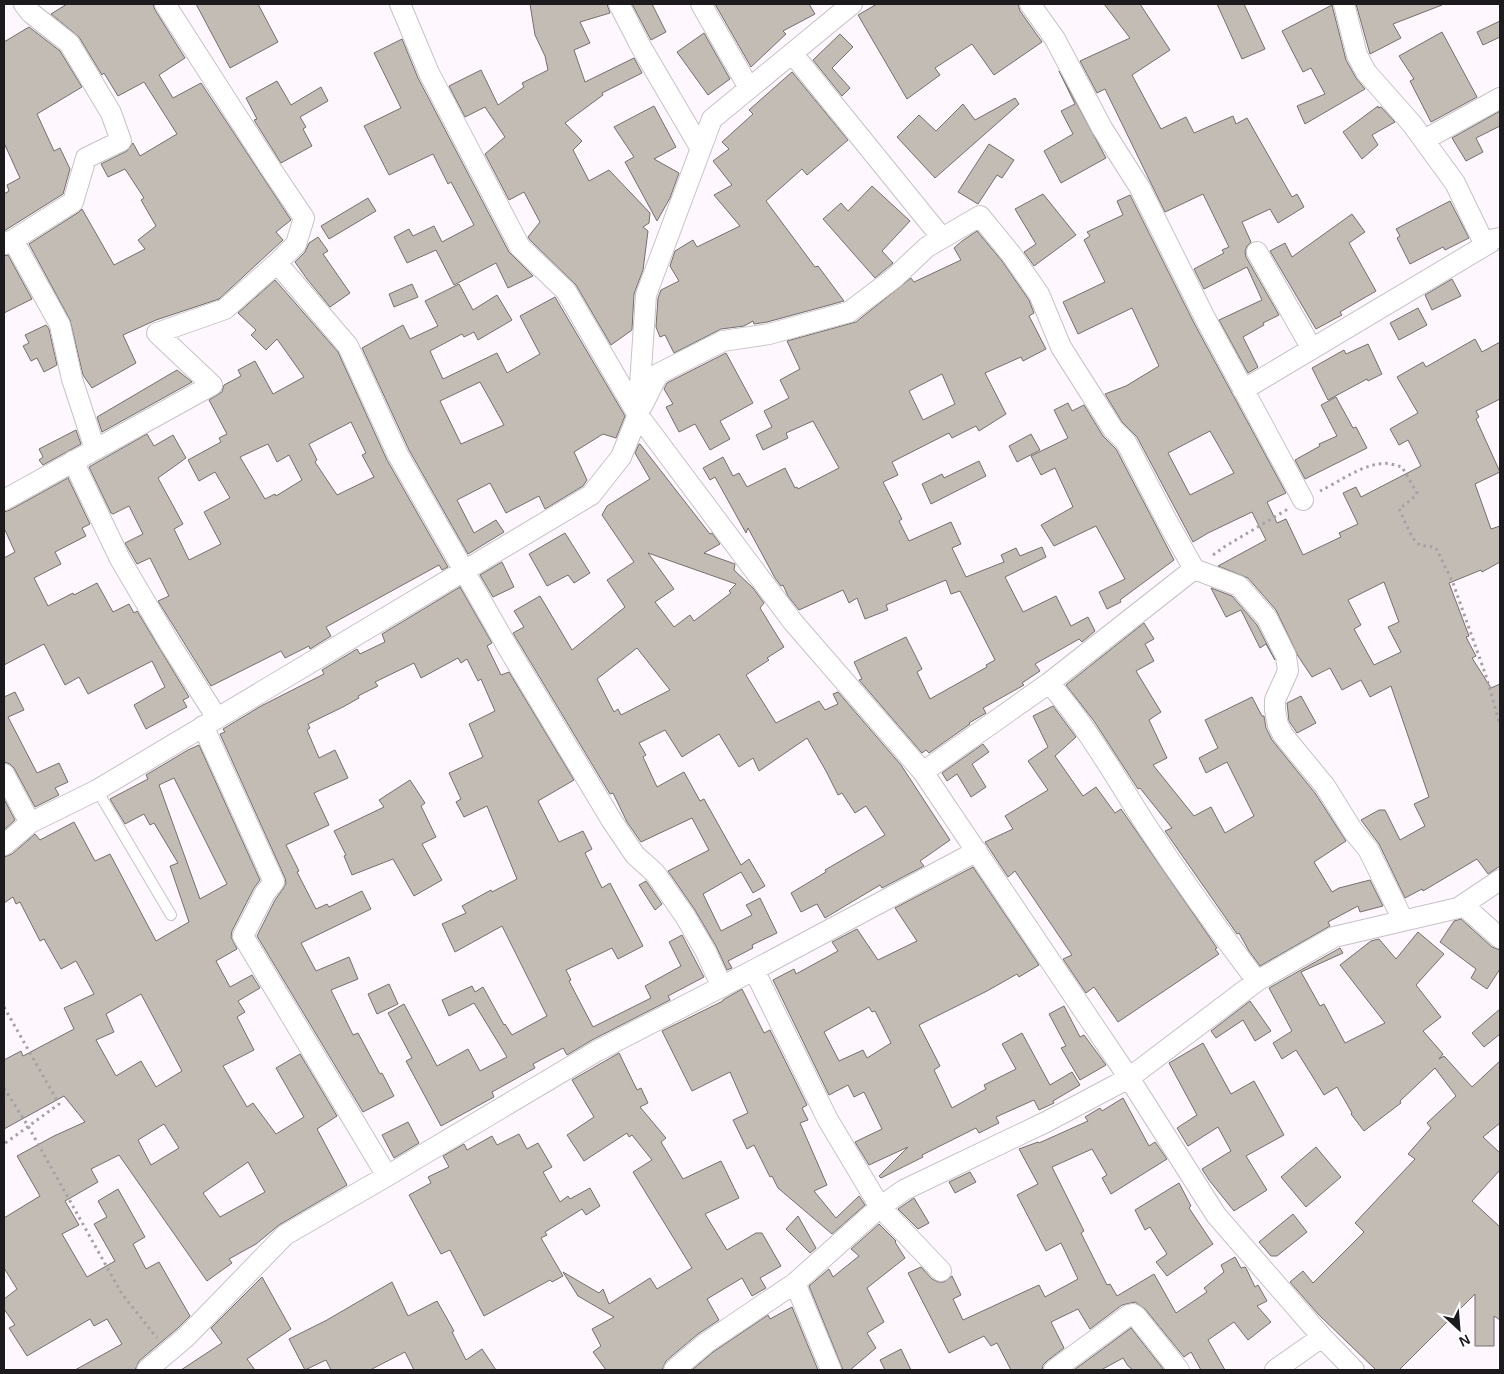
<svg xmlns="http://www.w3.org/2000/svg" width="1504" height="1374" font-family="Helvetica,sans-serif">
<rect width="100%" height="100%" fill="#fef7fe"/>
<path fill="#c2bcb5" stroke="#75706a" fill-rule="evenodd" d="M67 4H153L155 10 185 58 159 75 173 98 201 83 291 220 276 232 283 240 219 299 156 320 123 335 136 363 92 388 83 375 70 320 29 244 79 212 82 209 114 265 145 249 138 240 156 226 141 200 144 198 125 169 108 177 101 164 127 151 133 143 140 156 177 134 144 82 118 96 104 73 102 75 79 37 51 14Z
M196 4H258L278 42 230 68Z
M530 4H607L610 13 580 22 590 43 574 50 585 82 634 58 642 73 602 93 603 95 565 123 582 141 573 150 589 181 609 170 650 213 649 223 643 227 648 231 643 270 634 294 632 330 611 345 576 285 530 240 528 237 540 222 524 192 509 200 485 154 505 137 485 107 465 117 449 86 481 70 498 105 524 87 522 83 548 70 545 56 535 35Z
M632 4H652L666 32 651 40Z
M715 4H809L815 14 783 31 786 34 751 67Z
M877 4H1018L1020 11 1042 42 994 75 972 44 935 68 940 75 907 99 858 15Z
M1104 4H1140L1170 50 1132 75 1161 129 1186 117 1194 133 1233 116 1236 124 1247 118 1292 197 1297 194 1304 207 1278 223 1270 209 1242 222 1251 242 1247 246 1245 251 1246 257 1279 315 1263 323 1264 325 1243 337 1258 367 1248 373 1219 320 1262 300 1247 267 1204 289 1194 269 1224 253 1222 250 1229 247 1203 194 1165 212 1105 89 1097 93 1080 61 1130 38Z
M1217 4H1244L1265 49 1242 59Z
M1356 4H1442V5L1393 24 1401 38 1370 54Z
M1332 5 1346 60 1356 78 1365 89 1305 124 1297 106 1325 94 1311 68 1303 72 1282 31Z
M1500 21V37L1483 45 1477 32Z
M29 27 60 51 82 87 37 114 54 151 60 148 70 169 63 194 4 231V194L9 191 7 185 20 178 4 143V42Z
M1442 32 1477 97 1431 122 1410 81 1414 79 1399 56Z
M704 33 730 79 708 95 677 52Z
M840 34 853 47 832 68 850 88 842 96 813 60Z
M402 39 418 78 509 252 533 276 508 288 496 263 454 285 436 250 407 263 394 237 409 229 413 236 434 226 442 242 474 225 451 182 448 184 433 154 389 175 364 126 401 108 374 53Z
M1059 71 1106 158 1061 183 1044 151 1073 134 1061 111 1075 104Z
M792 72 848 140 807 175 802 169 766 201 815 267 818 266 844 301 767 322 754 324 753 321 744 326 721 329 674 353 665 335 660 337 656 327 658 298 661 290 679 281 670 266 675 251 693 240 697 247 740 226 714 195 732 185 713 161 729 149 722 142 753 114 749 110Z
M277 81 291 105 321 87 328 101 300 117 306 127 303 129 312 146 281 163 254 120 257 119 246 98Z
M1015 98 1019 104 935 178 897 137 919 115 936 131 963 104 975 120Z
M654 106 676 147 654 159 679 173 670 198 657 221 625 162 634 157 614 127Z
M1378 106V108L1381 107 1395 122 1372 135 1378 145 1362 159 1343 132Z
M1500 111V126L1476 138 1483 152 1466 161 1452 138Z
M989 144 1014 160 1002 178 997 175 978 204 958 192Z
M872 186 910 221 882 251 893 263 875 278 823 219 841 203 848 211Z
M1043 194 1076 235 1034 266 1024 252 1036 244 1015 209Z
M1130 195 1194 323 1286 493 1267 502 1277 523 1286 519 1303 555 1341 537 1339 533 1358 524 1343 493 1356 487 1361 497 1421 466 1408 440 1399 445 1390 429 1418 413 1397 377 1423 362 1426 367 1475 339 1482 352 1500 342V399L1476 411 1479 417 1476 419 1500 472 1475 484 1491 529 1500 526V562L1482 572 1481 570 1449 583 1469 636 1466 637 1476 656 1472 658 1491 688 1500 684V866L1488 874 1477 859 1423 891 1422 889 1405 898 1379 844 1361 820 1379 810H1385L1400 840 1425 826 1414 804 1429 797 1391 686 1370 697 1361 680 1342 690 1330 668 1312 677 1298 656 1276 610 1248 578 1218 566 1266 540 1252 512 1208 533 1193 542 1137 437 1122 422 1105 394 1126 386 1159 366 1132 308 1078 334 1063 302 1105 282 1084 240 1090 236 1087 232 1123 215 1117 201ZM1210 431 1234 473 1190 495 1168 453ZM1384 582 1399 622 1388 627 1401 652 1374 665 1354 629 1361 625 1348 600Z
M368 198 376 211 329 239 321 226Z
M1450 201 1469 238 1445 250 1443 247 1410 264 1397 238 1400 236 1396 229Z
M1352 214 1365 232 1349 243 1376 291 1340 312 1342 315 1316 329 1270 251 1285 243 1292 257Z
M977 231 1002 261 1029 300 1034 313 1029 316 1046 349 1023 361 1021 357 985 373 1006 414 979 431 976 426 952 438 949 433 892 462 898 475 883 482 902 519 899 521 909 541 951 522 961 544 952 548 966 577 1004 562 1001 555 1016 548 1020 556 1042 547 1046 557 1005 577 1023 612 1056 596 1071 626 1088 617 1095 631 1082 642 1079 639 1035 664 1040 671 1022 683 1024 685 983 708 986 713 969 723 970 724 929 753 926 750 922 753 859 680 862 679 854 662 906 637 922 669 917 672 930 699 987 667 986 665 995 660 960 591 951 594 946 580 886 605 888 610 865 619 857 598 849 603 843 590 799 610 788 596 783 585 781 586 775 578 748 528 746 533 715 477 710 480 703 468 723 457 733 476 739 473 747 487 785 468 795 488 797 487 798 489 839 468 813 421 786 433 788 438 763 450 756 435 772 427 764 411 789 398 780 380 800 369 787 341 856 322 911 278 914 282 961 260 954 248 962 241ZM942 374 955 404 923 420 909 391Z
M318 237 328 251 323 254 350 293 330 307 307 279 295 262 305 252 309 243Z
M8 255 32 299 4 313V256Z
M1452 279 1461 296 1432 310 1425 295Z
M275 280 338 352 387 460 448 567 442 570 439 565 326 627 331 636 310 649 309 646 285 658 281 651 211 686 158 601 169 596 150 558 137 564 125 543 143 534 129 506 113 514 111 513 89 467 147 434 154 446 173 435 186 458 158 478 183 524 174 529 189 560 221 544 204 512 230 498 215 472 199 481 188 460 221 442 219 438 227 434 209 400 222 392 224 385 241 376 238 370 255 361 273 394 304 377 277 339 266 350 251 335 256 330 238 313ZM351 422 366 453 362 455 374 477 337 495 315 462 317 460 309 444ZM268 444 277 462 289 455 302 480 276 496 275 494 265 499 240 457Z
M412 284 418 297 394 307 389 294Z
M459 284 473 310 497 295 512 320 478 340 474 332 464 337 462 334 430 351 443 379 497 353 507 373 540 354 520 316 555 297 625 416 616 438 603 434 574 452 587 480 583 486 545 509 539 496 506 513 490 483 457 500 474 533 496 520 504 532 468 554 409 450 362 348 403 325 410 339 438 326 425 301ZM480 382 504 425 461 444 440 401Z
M1418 308 1427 325 1399 340 1390 323Z
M46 325 49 329 57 365 44 372 37 358 31 361 23 346 29 343 25 335Z
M1368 344 1382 374 1368 381 1367 379 1328 400 1312 368 1344 350 1346 354Z
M726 353 753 403 720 421 730 439 710 450 695 424 679 432 666 407 673 404 664 389 667 383Z
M177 370 192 382 102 432 97 417Z
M1336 397 1353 428 1356 427 1367 448 1305 479 1295 460 1320 446 1319 444 1337 436 1321 405Z
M1068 403 1072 411 1084 405 1103 436 1116 449 1174 560 1120 600 1121 602 1107 609 1099 592 1125 579 1096 526 1054 546 1041 525 1073 507 1055 468 1041 475 1031 456 1068 438 1054 410Z
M76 430 81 444 43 465 39 460 43 457 39 449Z
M1031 434 1040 450 1017 462 1009 446Z
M639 444H640L710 534 712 533 720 544 704 553 735 564 734 570 753 588 764 603 760 608 784 647 767 658 769 660 746 675 776 723 819 701 825 710 838 704 833 694 838 692 901 765 950 840 920 861 924 866 882 888 880 885 825 918 817 904 801 912 791 893 826 872 825 870 885 835 866 806 855 813 842 793 838 795 826 771 807 738 759 771 753 758 739 767 719 734 682 757 665 730 639 743 646 755 643 757 657 787 684 772 700 801 704 799 741 865 749 859 765 886 753 893 741 872 703 894 721 931 752 915 746 905 760 898 777 933 752 945 753 948 728 961 732 968 727 970 716 946 695 910 668 871 709 850 692 818 641 842 627 822 613 793 610 794 513 633 524 627 514 611 540 596 572 650 625 607 607 580 634 562 602 515 607 506 650 479 635 453ZM648 553 736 584 729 591 731 593 694 621 690 615 674 627 655 602 674 589ZM637 648 670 690 621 715 618 709 614 712 597 679Z
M979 461 986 476 931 504 922 484 942 474 944 478Z
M68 478 90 524 82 528 86 536 55 552 61 564 34 578 48 606 73 593 74 595 97 583 113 612 129 604 134 613 137 611 189 697 183 700 187 707 146 729 134 705 165 687 152 661 88 694 79 677 65 685 44 644 4 665V558L15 552 4 528V512L10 510Z
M565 533 590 573 574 583 568 575 547 586 529 554Z
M502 562 514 587 493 597 480 575Z
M460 587 492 643 487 646 501 675 509 672 574 780 538 801 559 842 583 831 592 849 585 853 602 888 610 883 643 946 618 959 612 948 566 970 571 980 569 981 593 1027 651 998 645 986 681 966 669 942 682 935 704 977 668 996 670 1000 592 1040 567 1055 563 1048 533 1064 535 1068 492 1092 494 1097 441 1126 406 1061 412 1058 388 1013 404 1004 437 1066 468 1049 480 1071 507 1057 474 1003 449 1016 442 1000 472 986 475 992 483 987 504 1025 505 1024 512 1035 547 1016 502 926 455 952 442 924 466 913 462 906 491 890 492 892 517 879 487 806 464 817 456 802 461 799 449 773 483 757 469 724 495 711 481 679 478 681 467 659 461 663 458 658 421 678 414 663 375 682 378 686 358 696 359 698 343 707 308 724 310 728 307 730 319 758 335 750 348 778 314 793 329 825 286 845 299 871 297 872 316 909 327 904 329 907 362 891 371 909 301 943 316 971 349 957 358 979 331 990 353 1035 358 1033 380 1074 382 1073 394 1096 363 1112 257 936 275 900 283 889 286 883 285 878 220 734 225 732 223 729 261 706 324 674 322 670 357 649 360 654 385 642 382 634Z
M1211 588 1232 596 1257 625 1275 660 1266 644 1260 648 1241 610 1226 617Z
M1144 623 1154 639 1145 644 1154 661 1136 671 1161 712 1149 720 1167 758 1153 765 1194 816 1211 807 1225 833 1254 816 1227 762 1206 773 1199 758 1218 748 1205 720 1252 697 1262 716H1264L1266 728 1272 740 1315 793 1346 841 1314 862 1332 892 1339 888 1370 880 1383 906 1360 912 1358 906 1328 922 1330 926 1260 966 1249 951 1239 933 1237 934 1165 831 1172 828 1140 788 1138 789 1094 721 1066 685Z
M15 692 24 710 8 717 37 773 59 763 68 782 55 788 59 795 35 807 14 768 10 764 4 762V697Z
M1301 696 1316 723 1297 733 1289 721 1287 703Z
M1053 706 1076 737 1055 756 1083 796 1096 787 1115 813 1121 809 1217 948 1215 949 1219 954 1118 1022 1094 987 1086 993 1063 959 1072 955 1015 871 1008 877 985 842 1013 829 1005 816 1048 790 1028 761 1048 747 1033 716Z
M983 744 989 752 972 764 986 787 971 797 957 774 947 781 942 773Z
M199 745 260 880 254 888 232 931 231 937 237 949 216 961 230 987 252 975 260 988 238 1001 245 1012 237 1017 254 1050 223 1066 247 1107 253 1103 276 1134 304 1117 276 1068 300 1054 337 1116 317 1129 347 1185 279 1225 256 1244 229 1259 232 1263 207 1281 119 1155 91 1169 98 1182 65 1201 79 1225 62 1234 87 1277 115 1261 94 1224 107 1217 98 1201 118 1189 145 1237 133 1244 146 1269 159 1262 190 1316 178 1328 139 1361 135 1370H75L122 1344 107 1319 94 1326 90 1319 27 1356 9 1328 15 1325 4 1309V1299L17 1289 4 1268V1218L40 1196 17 1156 54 1136 85 1122 64 1096 4 1129V1060L21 1051 23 1056 74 1029 64 1008 94 994 76 961 61 969 44 939 40 941 20 902 16 904 13 897 4 903V857L12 854 35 834 40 840 74 822 95 861 110 854 156 941 189 922 170 866 178 863 154 823 150 825 144 814 125 824 110 799 148 779 146 775 188 750ZM174 778 227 884 200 899 159 785ZM141 994 182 1071 156 1087 141 1061 116 1076 96 1040 114 1032 106 1014ZM164 1124 179 1148 151 1165 138 1140ZM248 1162 265 1192 220 1217 203 1193Z
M410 780 425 803 421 806 436 837 422 844 442 880 414 896 393 859 352 875 344 856 346 855 334 831 384 807 379 800Z
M4 799 15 820 4 830Z
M973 867 1039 965 1019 977 1017 974 987 991 919 1025 940 1066 934 1070 952 1108 986 1089 984 1085 1016 1069 1002 1044 1022 1033 1050 1085 1072 1072 1080 1085 1053 1101 1054 1103 1039 1110 1034 1100 996 1117 999 1123 979 1133 976 1128 922 1155 923 1157 881 1178 879 1176 908 1147 869 1165 855 1142 882 1129 864 1092 854 1097 848 1085 829 1095 773 980 794 969 796 974 838 951 832 942 857 929 878 960 917 941 895 908ZM869 1007 872 1012 875 1011 891 1043 867 1058 863 1050 839 1061 824 1032Z
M646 881 662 904 655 910 639 885Z
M1461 919 1492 947 1500 950V969L1487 989 1471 978 1476 969 1440 942 1454 921Z
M1418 932 1444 954 1416 985 1441 1017 1423 1031 1443 1054 1439 1059 1444 1056 1472 1087 1500 1061V1123L1483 1137 1500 1153V1170L1472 1201 1500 1227V1320L1494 1316V1346H1475V1294L1399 1370H1376L1318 1314 1290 1282 1303 1271 1313 1283 1364 1232 1355 1223 1415 1159 1408 1154 1431 1128 1427 1123 1456 1096 1435 1068 1400 1101 1401 1103 1364 1131 1351 1114 1352 1113 1337 1087 1324 1095 1296 1050 1282 1059 1273 1043 1292 1031 1269 988 1340 948 1343 953 1301 972 1320 1006 1324 1004 1345 1043 1385 1023 1340 965 1371 941 1379 939 1396 959Z
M389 984 398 1004 377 1014 368 994Z
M742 989 764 1033 770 1030 807 1105 802 1108 808 1120 800 1123 827 1185 814 1191 836 1218 859 1196 865 1205 832 1234 778 1188 772 1176 770 1177 754 1145 747 1149 733 1120 748 1113 730 1072 692 1091 662 1031 723 1001V1000Z
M1250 1001 1271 1031 1255 1041 1243 1020 1216 1038 1211 1031Z
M1064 1006 1080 1037 1084 1035 1106 1065 1080 1080 1061 1048 1066 1046 1049 1014Z
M1500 1009V1034L1484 1047 1472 1033Z
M1203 1043 1231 1094 1254 1081 1284 1135 1246 1156 1267 1190 1234 1211 1209 1180 1202 1169 1231 1151 1218 1127 1188 1146 1177 1128 1197 1115 1169 1063Z
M619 1053 637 1090 641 1088 648 1103 640 1107 666 1138 661 1142 683 1179 721 1161 739 1198 705 1214 727 1250 756 1233H762L781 1266 760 1278 766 1288 752 1296 742 1278 707 1299 719 1320 698 1334 666 1361 662 1370H606L593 1352 601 1346 592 1329 614 1317 578 1296 563 1272 599 1293 603 1289 609 1304 650 1278 657 1289 692 1268 633 1172 652 1160 632 1135 629 1137 627 1133 584 1161 567 1135 594 1117 572 1080Z
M1123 1098 1149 1146 1155 1142 1167 1159 1111 1194 1102 1178 1107 1175 1092 1149 1052 1167 1084 1231 1081 1233 1107 1285 1110 1284 1117 1296 1154 1274 1176 1313 1207 1292 1204 1288 1224 1272 1221 1265 1235 1257 1241 1268 1245 1267 1246 1268 1255 1287 1258 1285 1267 1301 1257 1306 1271 1322 1248 1340 1234 1322 1208 1340 1225 1370H1201L1191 1352 1184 1357 1145 1309 1135 1302 1122 1305 1090 1329 1078 1309 1051 1322 1064 1348 1047 1361 1043 1365 1042 1370H1011L997 1343 991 1346 984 1336 949 1353 908 1273 921 1267 932 1279 938 1282H944L952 1276 961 1295 953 1299 963 1320 1039 1285 1045 1297 1078 1279 1061 1243 1046 1251 1017 1195 1038 1184 1019 1149 1038 1142 1039 1143 1088 1121 1085 1117 1100 1108 1102 1111Z
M408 1122 419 1143 394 1158 382 1135Z
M519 1134 527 1149 538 1143 552 1167 543 1172 560 1202 568 1196 570 1199 590 1188 600 1206 586 1215 582 1209 545 1232 547 1235 541 1238 563 1276 552 1282 550 1280 484 1316 450 1250 441 1254 409 1195 431 1183 428 1177 449 1167 443 1156 464 1144 467 1150 492 1136 497 1145Z
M1316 1147 1341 1177 1306 1207 1281 1177Z
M970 1172 976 1182 955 1193 949 1182Z
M1179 1183 1191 1206 1189 1208 1213 1244 1167 1276 1156 1262 1167 1254 1150 1227 1145 1230 1135 1210Z
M914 1198 929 1223 918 1229 898 1209Z
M1293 1214 1307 1232 1277 1256H1271L1259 1242Z
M798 1216 816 1248 810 1253 786 1229Z
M879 1224 896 1241 895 1242 905 1258 867 1288 884 1322 867 1333 876 1348 850 1370H843L809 1286 829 1269 833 1277 859 1256 851 1249Z
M262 1277 291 1329 247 1359 255 1370H181L222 1343 211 1328Z
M392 1282 408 1316 437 1301 454 1331 452 1332 466 1360 482 1349 496 1370H414L405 1352 370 1370H331L326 1360 305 1370 289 1339 327 1320Z
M792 1307 818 1370H692L713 1352 768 1315 770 1319Z
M1131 1328 1164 1370H1133L1128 1366 1123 1358 1101 1370H1074Z
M901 1349 911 1370H885L880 1360Z"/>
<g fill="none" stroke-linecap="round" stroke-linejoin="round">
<defs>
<path id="lane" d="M97 790 171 915"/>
<path id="street" d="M165 4 269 166 304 218 296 244 277 263 348 346 398 455 511 653 612 821 635 855 655 873 685 916 706 952 722 987
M400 4 429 73 520 247 566 291 638 415 793 622 923 772 1129 1078 1216 1215 1322 1337 1354 1370
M619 4 640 45 701 149
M701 4 749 88
M1030 4 1055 39 1102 128 1140 188 1205 318 1303 500
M1344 4 1357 55 1366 72 1412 124 1455 183 1483 241 1500 238
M792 53 942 238
M1424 140 1500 98
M13 240 60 325 72 379 95 449
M4 244 13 240 73 202 86 158 121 141 111 113 69 43 31 13 24 4
M1257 252 1312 349
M1243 390 1496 239
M642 406 658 374 723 341 769 334 849 312 894 278 927 247 980 216 1011 254 1039 294 1061 347 1113 429 1126 442 1167 521 1194 569 1239 586 1267 618 1286 656 1288 671 1275 700V710L1278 725 1283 735 1325 786 1353 831 1368 849 1403 920
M73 461 120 559 170 644 217 718
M4 500 212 385 157 333 225 309 277 263
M1049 683C1087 726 1115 777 1146 825 1181 878 1218 930 1257 981
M203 726 274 882 265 893 243 936 387 1176
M923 772 1049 683 1194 569
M4 774 30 823
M4 845 30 823 97 790 591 495 621 457 638 415 646 295 712 119 852 4
M1463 905 1500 938
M754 970 828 1120 880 1207 941 1271
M795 1283 831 1370
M147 1370 186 1337 285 1235 387 1176 597 1051 754 970 977 851
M674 1370 706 1343 795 1283 880 1207 904 1190 1046 1122 1129 1078 1257 981 1334 937 1458 908 1500 880
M1054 1370 1129 1315 1133 1314 1136 1316 1179 1370
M1275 1370 1322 1337"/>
</defs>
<use href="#lane" stroke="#c8c2c8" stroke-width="12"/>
<use href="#street" stroke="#c8c2c8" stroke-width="22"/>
<path stroke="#a6a1a6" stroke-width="3" stroke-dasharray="2.5 4" stroke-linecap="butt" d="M1320 491C1337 483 1360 466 1379 464 1387 462 1395 465 1402 467L1417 493 1412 499 1399 509C1404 518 1411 540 1420 545 1425 547 1430 545 1436 548L1453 583 1486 676 1500 725
M1213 555 1224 547 1288 509
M4 1007 59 1104 4 1144
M4 1088 28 1126 122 1294 157 1338"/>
<use href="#lane" stroke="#fff" stroke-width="10"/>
<use href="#street" stroke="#fff" stroke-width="20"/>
</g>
<rect width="1504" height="1374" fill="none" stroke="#1c1a1d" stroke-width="10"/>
<g transform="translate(1459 1329) rotate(154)" stroke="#ffffff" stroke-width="4" paint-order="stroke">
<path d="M0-4L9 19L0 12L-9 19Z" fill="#1c1a1d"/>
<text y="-8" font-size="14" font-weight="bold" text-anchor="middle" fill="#1c1a1d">N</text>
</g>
</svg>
